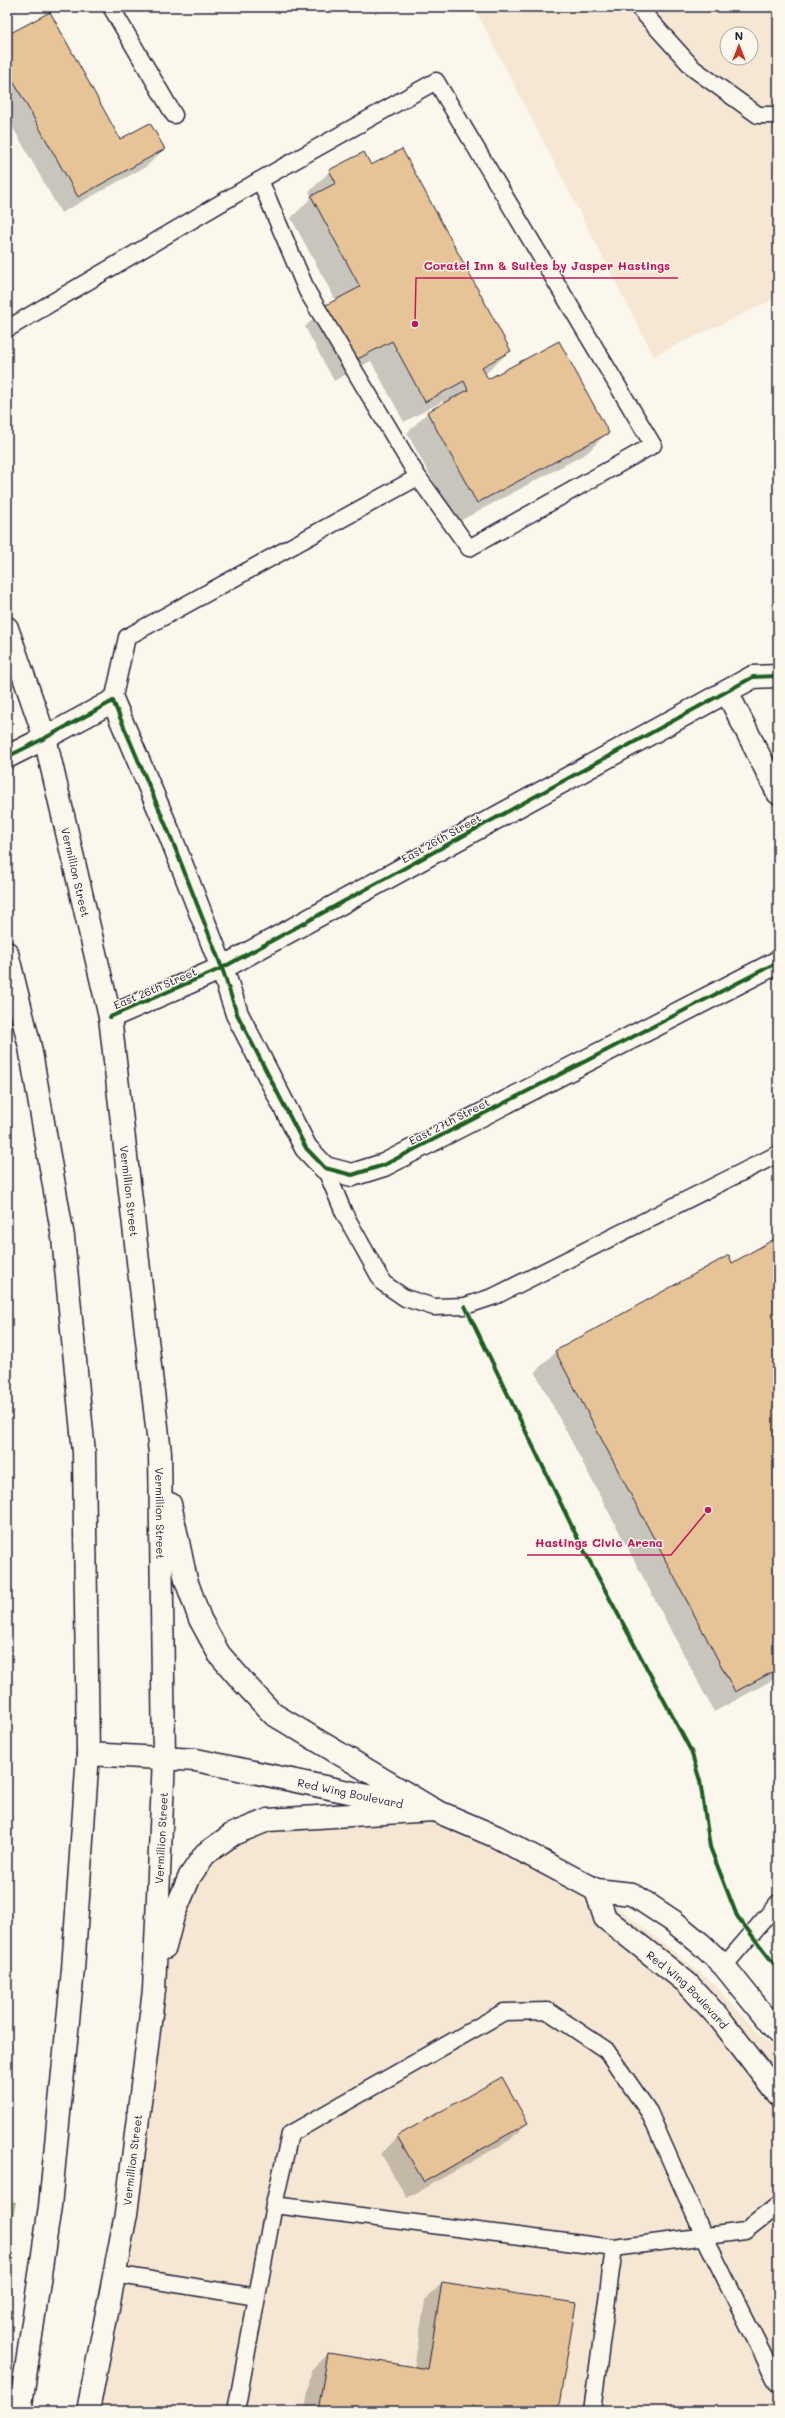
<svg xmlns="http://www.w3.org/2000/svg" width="785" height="2418" font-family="Mali,sans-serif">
<rect width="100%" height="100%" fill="#fbf7ec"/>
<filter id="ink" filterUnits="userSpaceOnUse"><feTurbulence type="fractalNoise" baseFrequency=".025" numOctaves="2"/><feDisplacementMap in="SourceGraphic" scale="8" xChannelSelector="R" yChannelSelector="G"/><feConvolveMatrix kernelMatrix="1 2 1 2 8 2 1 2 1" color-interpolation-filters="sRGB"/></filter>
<g filter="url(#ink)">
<path fill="#f5e7d3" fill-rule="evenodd" d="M474 7H778V297L654 356ZM727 34H751V58H727Z
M434 1810 596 1890 711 1981 778 2054V2411H88L154 1990 173 1916 233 1834Z"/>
<path fill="#d2e89d" stroke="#7a856c" d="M15 2202 7 2249V2206Z"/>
<path fill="#0003" d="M7 37 120 141 164 149 147 166 61 213 7 117Z
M370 166 510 351 485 374 488 380 607 433 587 453 456 523 407 433 428 412 444 404 443 401 404 422 371 361 334 381 305 327 325 307 336 301 291 218 312 197 309 192 330 171Z
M778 1239V1677L714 1712 535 1372 555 1352 728 1257 732 1264Z
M527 2123 510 2140 407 2198 381 2154 398 2137Z
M442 2283 557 2411H305L311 2371 328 2354 414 2368 425 2300Z"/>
<path fill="#e7c398" stroke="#22223b" d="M50 12 120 139 150 123 165 149 78 197 7 70V35Z
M402 149 511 351 482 367 488 379 559 341 609 433 477 503 427 412 468 390 464 381 425 402 392 341 354 361 324 306 360 287 311 196 336 183 329 170 364 152 371 165Z
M778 1237V1669L735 1692 555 1351 729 1255 732 1263Z
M502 2077 528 2123 424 2182 397 2136Z
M442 2282 576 2303 558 2411H318L328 2353 428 2369Z"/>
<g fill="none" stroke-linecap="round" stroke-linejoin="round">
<defs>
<path id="service" d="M111 7 174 115
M638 7 694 69 758 115H778
M7 329 260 180
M113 701 127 637 418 477 469 548 653 445 436 81 260 180 307 291 418 477
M325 1168 344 1213 383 1283 405 1298 434 1307 465 1306 495 1296 778 1154
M724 1966 778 1903
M274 2205 290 2134 504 2012 548 2011 606 2050 649 2112 704 2236 778 2385
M114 2274 257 2297 274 2205 614 2248 745 2231 778 2205
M236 2411 257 2297
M592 2411 614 2248"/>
<path id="minor" d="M727 692 778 793
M7 757 45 738 113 701 170 835 222 968 237 1014 306 1148 325 1168 352 1175 384 1165 778 962
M110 1017 222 968 753 677 778 676"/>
<g id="primary">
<path id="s1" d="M88 1754 196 1760 434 1810 497 1837 596 1890 632 1894 673 1921 702 1945 724 1966 778 2033"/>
<path id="s2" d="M596 1890 605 1918 687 1983 721 2020 778 2094"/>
</g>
<g id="trunk">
<path id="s3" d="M7 628 45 738 110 1017 160 1453 164 1757 154 1990 126 2214 88 2411"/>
<path d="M7 953 30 1047 63 1237 84 1453 88 1754 73 1969 50 2206 20 2411"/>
<path d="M170 1504 186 1580 200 1619 219 1654 244 1683 273 1714 434 1810"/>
<path d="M165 1947 173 1916 190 1876 205 1854 233 1834 268 1820 434 1810"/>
</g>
</defs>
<use href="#service" stroke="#22223b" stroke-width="19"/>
<use href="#minor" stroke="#22223b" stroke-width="25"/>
<use href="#primary" stroke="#22223b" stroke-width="25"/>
<use href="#trunk" stroke="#22223b" stroke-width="25"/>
<use href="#service" stroke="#fbf7ec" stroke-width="16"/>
<use href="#minor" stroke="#fbf7ec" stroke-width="22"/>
<use href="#primary" stroke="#fbf7ec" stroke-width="22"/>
<use href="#trunk" stroke="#fbf7ec" stroke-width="22"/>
<defs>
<path id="cycleway" d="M7 757 45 738 113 701 170 835 222 968 237 1014 306 1148 325 1168 352 1175 384 1165 778 962
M110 1017 222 968 753 677 778 676
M465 1306 579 1541 691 1751 700 1781 710 1847 737 1916 778 1969"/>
</defs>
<use href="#cycleway" stroke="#fbf7ec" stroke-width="6"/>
<use href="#cycleway" stroke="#1b5e20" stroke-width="4"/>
</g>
</g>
<g text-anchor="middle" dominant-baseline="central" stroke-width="3" stroke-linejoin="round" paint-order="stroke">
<g font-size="11" fill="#22223b" stroke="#fbf7ec">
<text transform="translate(441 838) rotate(-29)">East 26th Street</text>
<text stroke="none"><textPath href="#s3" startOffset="254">Vermillion Street</textPath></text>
<text transform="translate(155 988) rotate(-23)">East 26th Street</text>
<text transform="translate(449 1121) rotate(-27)">East 27th Street</text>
<text stroke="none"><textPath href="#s3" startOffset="578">Vermillion Street</textPath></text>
<text stroke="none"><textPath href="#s3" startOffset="902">Vermillion Street</textPath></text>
<text stroke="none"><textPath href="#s1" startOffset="266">Red Wing Boulevard</textPath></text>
<text transform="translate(161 1838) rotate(-87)">Vermillion Street</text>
<text stroke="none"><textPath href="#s2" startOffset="139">Red Wing Boulevard</textPath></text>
<text transform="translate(132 2160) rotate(-83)">Vermillion Street</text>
</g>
</g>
<path fill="none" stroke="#c2185b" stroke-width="1.5" d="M415 324L416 278H678M708 1510L671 1555H527"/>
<g fill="#c2185b" stroke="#fbf7ec" stroke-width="1.5">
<circle cx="415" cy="324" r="4"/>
<circle cx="708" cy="1510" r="4"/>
</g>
<g font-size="12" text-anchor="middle" font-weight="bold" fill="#c2185b" stroke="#fbf7ec" stroke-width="3" stroke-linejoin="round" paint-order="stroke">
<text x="547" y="270">Coratel Inn &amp; Suites by Jasper Hastings</text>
<text x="599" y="1547">Hastings Civic Arena</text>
</g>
<rect width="785" height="2418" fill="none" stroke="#fbf7ec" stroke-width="24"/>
<rect x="12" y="12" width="761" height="2394" fill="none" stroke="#22223b" stroke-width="1.5" filter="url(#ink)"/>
<g transform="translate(739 46)"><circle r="19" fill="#fbf7ec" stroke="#a4a2a5"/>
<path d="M0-3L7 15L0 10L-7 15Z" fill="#c8321e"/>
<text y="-6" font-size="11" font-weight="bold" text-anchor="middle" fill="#22223b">N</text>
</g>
</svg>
